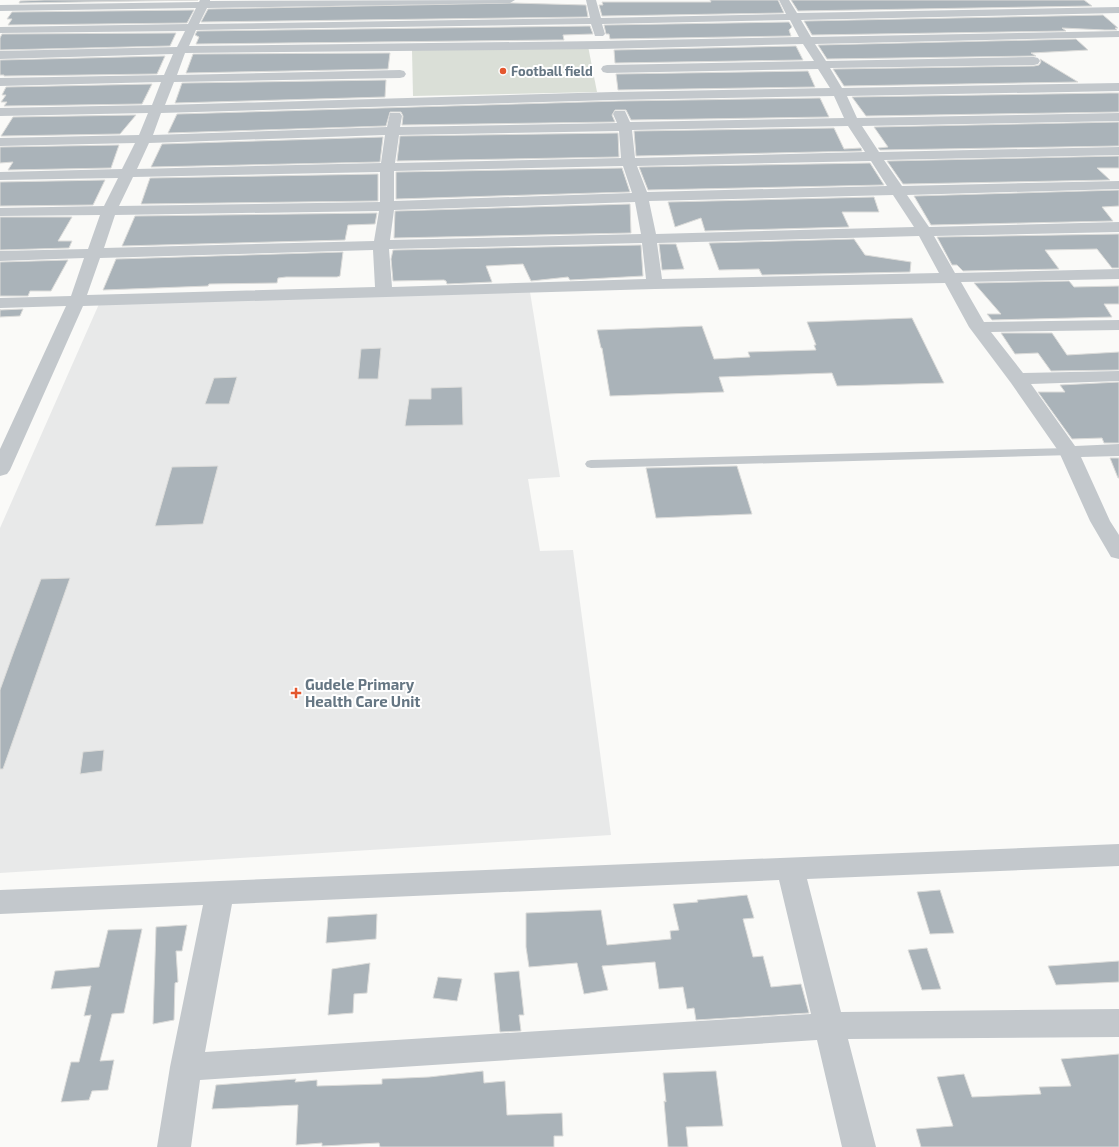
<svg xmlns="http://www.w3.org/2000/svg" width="1119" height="1147" font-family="'Exo 2',sans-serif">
<rect width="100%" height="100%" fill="#fafaf8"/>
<path fill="#e8e9e9" d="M530 292 560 477 528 479 540 551 573 550 611 835 0 873V528L99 304Z"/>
<path fill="#dadfd7" d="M588 46 597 92 413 96 412 50Z"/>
<path fill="#aab3b9" stroke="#dcdcda" d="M44 0H198L19 3 20 1Z
M710 0H778L784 13 602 16 599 5H603L602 2H711Z
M791 0H1084L1092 6 798 11Z
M512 3 586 5 588 17 201 22 208 9Z
M194 10 187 23 8 25 12 19H7L12 12Z
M1103 15 1118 28H1115L1117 30H1105L1062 28 1066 31 812 35 804 21Z
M789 22 792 27 789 30 791 36 610 39 609 34H606L604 25Z
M590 26 593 34 563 35 564 40H555L196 44 199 37 195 35 197 31Z
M176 33 170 46 0 50V38L2 34Z
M1076 39 1088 50 1031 53 1036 56 827 59 818 45Z
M796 46 803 60 615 63 614 50Z
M390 53 388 69 186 73 193 54Z
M165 56 157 74 4 76V75H0V60Z
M1040 59 1078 82 844 86 833 69 1034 66 1039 65 1041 62Z
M808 71 815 87 618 90 616 74Z
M386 80 385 97 175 103 182 83Z
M152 84 142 104 4 106 7 102H1L6 95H2L6 87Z
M1110 93H1119V112L866 116 852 97Z
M820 98 829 117 631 120 626 110H615L612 115 615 122 402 125 403 116 401 112H390L386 126 168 133 177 114 619 101Z
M136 115 120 134 1 136 13 117Z
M1119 122V146L880 150 878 148 888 147 874 127Z
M834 128 844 149 861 148 862 151 636 156 634 131Z
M618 133 619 157 397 161 400 136Z
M383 137 380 162 151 167 162 144Z
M119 145 111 168 8 170 13 162 0 163V147Z
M1119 156V168H1097L1110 180 906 184H903L887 161Z
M870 163 884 185 648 190 639 167Z
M622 168 630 192 396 199V172Z
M378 174V201L141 204 150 178Z
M105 180 93 205 0 206V182Z
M1119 190V206L1102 207 1113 221 931 225 914 196Z
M874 197 879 212H842L849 227 705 231 701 218 675 227 668 202Z
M630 204 631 233 394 238 395 211Z
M377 213 375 224 348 225 345 240 122 246 135 216Z
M0 217H72L58 241H72L69 248 0 250Z
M1119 234V268H1112L1097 249 1045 250 1059 269 963 271 957 265H952L937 237Z
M854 239 865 255 911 262 910 272 762 275 759 269 719 270 709 243Z
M659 244H676L684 269 662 270Z
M641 245 643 276 570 280 568 277 531 281 523 264 486 266 492 282 447 284 446 281 444 280 393 281 391 259 393 250Z
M343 252 340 276 337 277H286L278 278 277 283 209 284 208 286 103 290 116 259Z
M68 260 51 291H30L28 296H0V262Z
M1069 281 1074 287 1119 286V304H1104L1112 317 992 320 987 314H1001L974 283Z
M0 309V310L23 309 20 316 0 317Z
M912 318 944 383 837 386 832 373 719 377 724 392 610 396 602 348H601L597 330 702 326 714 359 750 357 748 352 816 350 814 345H816L807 322Z
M1001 333H1052L1067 355 1119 352V370L1051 371 1038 353 1015 354Z
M381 348 378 379H358L361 349Z
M237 377 229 404H205L214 378Z
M1119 382V443H1104L1102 438 1072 439 1038 392H1065L1060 385Z
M462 387 463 425 405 426 409 399H431V388Z
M1110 458H1119V478H1118Z
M218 466 203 524 155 526 172 467Z
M737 466 752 514 656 518 646 468Z
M70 578 3 769H0V690L14 651 41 579Z
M104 750 102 771 80 774 83 752Z
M940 890 954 933 930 934 917 892Z
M747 895 754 918 743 919 753 957 763 956 771 987 801 984 809 1013 696 1020 694 1008 687 1009 683 987 659 989 655 962 602 966 608 990 584 994 577 963 529 967 526 947V913L601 910 607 945 671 939 670 931 679 930 673 904 698 902 697 900Z
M377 914 376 939 326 943 328 917Z
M187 925 182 951H176L178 982 175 983 174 1020 153 1024 156 927Z
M142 929 124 1013 112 1014 100 1061 114 1060 108 1090 92 1091 89 1100 61 1102 71 1062H79L91 1015 84 1016 91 986 51 989 55 971 99 967 108 930Z
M927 948 941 989 922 990 908 950Z
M1119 961V982L1056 985 1048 966Z
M370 963 367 993 354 994 353 1013 328 1015 332 969Z
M519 971 524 1015H519L521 1031 500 1032 494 973Z
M438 977 462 979 457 1001 433 998Z
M1119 1054V1147H921L916 1129 953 1126 937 1077 964 1074 972 1097 1041 1094 1039 1087 1071 1086 1061 1059Z
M483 1071 484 1083 505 1081 507 1115 562 1113 563 1136H554V1147H380L379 1143 322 1146V1143L296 1145 298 1105 212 1109 216 1085 296 1079 295 1082 317 1080V1086L382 1084V1079L429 1077Z
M716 1071 723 1126 686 1127 688 1147H668L664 1101 666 1102 663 1073Z"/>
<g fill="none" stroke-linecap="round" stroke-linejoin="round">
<path fill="#c3c8cc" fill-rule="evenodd" d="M1069 448 1073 449 1075 452 1073 455 591 468 587 467 585 464 587 461 591 460Z"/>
<path fill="#c3c8cc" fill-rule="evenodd" d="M200 0H210V1L515 0 510 3 207 8 199 24 590 18 586 0H596L601 18 786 14 779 0H789L797 13 1119 7V13L801 20 811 37 1119 31V37L815 44 826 61 1034 57 1038 58 1040 61 1038 64 1034 65 830 68 842 88 1119 83V91L847 96 857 118 1119 113V121L862 126 879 152 1119 147V155L884 160 902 186 1119 181V189L907 195 929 227 1119 222V232L934 236 955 273 1119 269V279L961 282 984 322 1119 320V330L991 332 1023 373 1119 371V381L1031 384 1075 446 1119 444V456L1081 457 1110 521 1119 535V559L1111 557 1090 521 1059 452 1011 383 969 327 945 283 655 289 83 306 10 470 7 474 0 476V449L66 306 0 308V298L71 296 84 258 0 261V251L88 249 100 215 0 216V208L104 206 118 178 0 180V172L122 169 135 143 0 146V138L139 135 148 113 0 116V108L152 105 161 82 0 86V78L164 75 173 54 0 59V51L177 47 185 31 0 33V27L188 24 196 8 0 11V5L199 2ZM790 20 799 37 601 41 189 46 196 30 591 24 595 36H603L605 34 602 24ZM803 44 814 61 607 65 603 66 601 69 603 72 607 73 818 69 830 88 613 92 165 105 174 82 400 78 404 77 406 74 404 71 400 70 177 75 185 53 601 49ZM834 96 844 118 630 122 625 111H615L613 114 617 123 400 127 402 116 400 113H390L387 127 153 135 161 113 613 100ZM848 126 865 152 635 158 632 130ZM619 131 621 158 395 163 399 135ZM385 135 381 163 137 169 149 143ZM871 161 887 186 647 192 637 166ZM623 166 632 193 394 201V171ZM380 172V202L119 206 133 177ZM893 195 914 227 656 234 649 201ZM635 202 641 234 390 240 394 210ZM379 211 374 241 104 248 115 215ZM919 236 939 273 662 279 657 243ZM642 243 646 279 392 287 389 249ZM373 250 375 287 87 295 100 258Z
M1119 844V866L807 879 841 1012 1119 1009V1037L848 1039 876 1147H842L817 1040 200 1080 191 1147H157L170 1067 203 905 0 914V890ZM779 880 811 1014 205 1052 232 904Z"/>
</g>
<g fill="#e4572e" stroke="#fff" stroke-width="1.5">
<circle cx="503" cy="71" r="4"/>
<path d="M294 687h4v4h4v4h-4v4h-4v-4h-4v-4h4z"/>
</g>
<g text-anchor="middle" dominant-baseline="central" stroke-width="4" stroke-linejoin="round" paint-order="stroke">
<g font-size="13" font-weight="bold" fill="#657683" stroke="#fff" text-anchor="start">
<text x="511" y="71">Football field</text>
</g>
<g font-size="15" font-weight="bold" fill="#657683" stroke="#fff" text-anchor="start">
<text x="305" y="684">Gudele Primary<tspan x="305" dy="17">Health Care Unit</tspan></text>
</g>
</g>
</svg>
